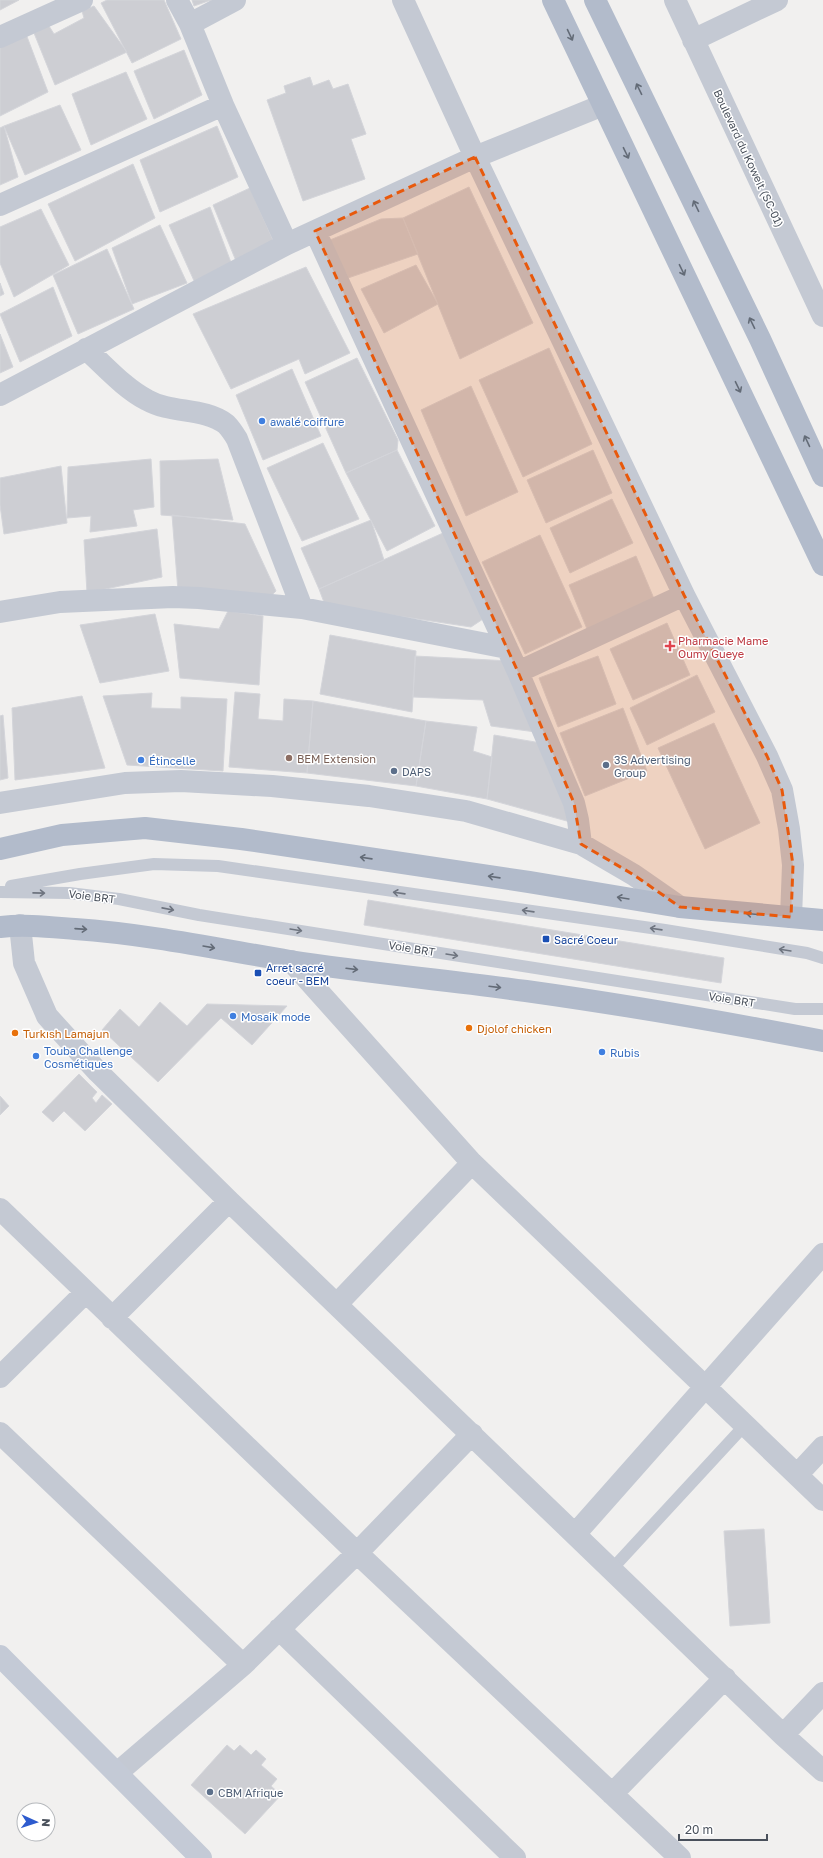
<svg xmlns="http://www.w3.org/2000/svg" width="823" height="1858" font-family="'Golos Text',sans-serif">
<rect width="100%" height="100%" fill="#f1f0ef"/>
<path fill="#cdced3" stroke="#d4d5da" d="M0 0H19L0 10Z
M107 0H164L181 39 132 63 101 3Z
M192 0H211L194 6Z
M94 6 127 52 55 85 34 33 49 26 54 34 84 18 82 11Z
M26 34 48 92 0 116V46Z
M184 50 202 95 154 119 134 71Z
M126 72 147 119 91 145 72 94Z
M310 77 313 86 329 80 333 89 348 84 366 134 351 139 365 179 303 201 267 100 286 93 284 86Z
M60 105 81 150 25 175 4 126Z
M4 126 18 177 0 185V128Z
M217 126 238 177 160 212 140 160Z
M133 164 155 218 75 261 48 204Z
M469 187 533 323 460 359 403 218Z
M250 188 273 240 236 261 213 205Z
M210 207 232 265 195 283 169 225Z
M41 209 69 265 14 297 0 263V227Z
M403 218 418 254 348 278 330 240 381 219Z
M160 225 187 283 132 304 112 248Z
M107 249 134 309 78 334 53 275Z
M416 265 438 304 384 333 361 289Z
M306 267 350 353 305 374 299 359 231 389 193 314Z
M0 283 4 294 0 296Z
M53 287 72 336 20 362 0 314Z
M0 334 13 367 0 373Z
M549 348 592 444 523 477 479 380Z
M357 358 398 440 397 450 346 473 305 382Z
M292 369 321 436 263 460 236 395Z
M471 386 518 492 466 516 421 410Z
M323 443 359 519 302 541 267 468Z
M397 450 435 526 387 551 346 473Z
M593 450 612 493 546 523 527 480Z
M151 459 154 507 133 510 137 526 90 532 91 516 67 518 68 467Z
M218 459 233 520 161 515 160 461Z
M61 466 67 523 4 534 0 505V478Z
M612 499 633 543 570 573 550 528Z
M172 515 245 524 276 591 264 603 178 591Z
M371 520 384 560 319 589 301 548Z
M157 529 162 577 87 593 84 540Z
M443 533 489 615 471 627 325 605 319 589Z
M540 535 582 627 525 654 482 562Z
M636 556 655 601 587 629 569 585Z
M228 611 263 616 259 685 180 678 174 624 219 629Z
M155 614 169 671 100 683 80 625Z
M667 623 690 675 633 700 610 649Z
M330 635 416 651 412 712 320 694Z
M415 656 510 661 543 733 491 726 483 700 413 697Z
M598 656 616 704 558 727 539 678Z
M697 675 715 712 647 745 630 708Z
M235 692 260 694 258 719 283 721 284 699 313 701 307 773 229 767Z
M152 693 151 708 181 709V697L227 699 223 771 127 765 103 696Z
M82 696 105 768 15 780 12 708Z
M313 701 426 721 416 786 307 773Z
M623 708 647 771 585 796 560 733Z
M3 715 8 778 0 780V716Z
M426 721 477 727 473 751 492 757 487 799 416 786Z
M714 723 760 823 705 849 658 748Z
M494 735 547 744 574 823 487 799Z
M368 900 724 958 721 983 364 925Z
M160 1002 187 1026 207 1004 287 1006 252 1045 221 1018 158 1082 102 1030 120 1009 139 1027Z
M79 1074 97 1092 92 1098 96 1103 102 1095 112 1104 85 1131 64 1111 53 1122 42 1112Z
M0 1096 9 1106 0 1115Z
M764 1529 770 1623 730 1626 724 1531Z
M227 1745 234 1751 240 1745 251 1755 256 1750 266 1759 261 1765 277 1779 271 1786 281 1795 245 1834 191 1785Z"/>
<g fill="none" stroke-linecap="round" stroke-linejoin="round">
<path stroke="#c4c9d3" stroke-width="12" d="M11 886 80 874 154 864 218 866 665 930 807 953 823 958
M0 892 69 893 119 899 199 915 795 1009H823
M612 1569 745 1425"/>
<path stroke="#c4c9d3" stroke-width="22" d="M177 0 190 24 223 105 287 244
M403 0 475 157 684 595 767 756 782 790 789 829 793 865 791 917
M675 0 823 316
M190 24 235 0
M0 37 82 0
M693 40 777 0
M0 205 223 105
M315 231 518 672 574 803 578 820 581 844
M86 349C105 366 124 388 147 400 172 414 203 407 226 424 230 428 234 434 237 439L302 608
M0 395 287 244 475 157 603 105
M0 612 60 602 173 597 199 598 302 608 507 648
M518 672 684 595
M0 803 125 783 181 781 272 786 369 796 466 811 581 844 634 875 680 907
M20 925 24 963 47 1016 98 1072 229 1201 783 1735 823 1771
M291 961 472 1163 823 1500
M0 1209 357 1553 680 1858
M337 1304 472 1163
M112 1318 229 1201
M0 1377 86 1292
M0 1433 243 1665
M797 1475 823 1447
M576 1533 823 1254
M279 1629 515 1858
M783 1735 823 1693
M117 1773 243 1665 357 1553 472 1434
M612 1794 725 1678"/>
<path stroke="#c4cad6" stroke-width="22" d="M0 1656 201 1858"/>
<path stroke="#b2bbcb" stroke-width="22" d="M553 0 823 565
M595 0 760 339 823 476
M0 849 62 835 145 828 241 839 529 882 680 907 823 920
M0 927C25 924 50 927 75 929 147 934 218 949 290 961 368 973 448 980 526 991 626 1005 724 1022 823 1041"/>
</g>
<defs><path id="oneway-shaft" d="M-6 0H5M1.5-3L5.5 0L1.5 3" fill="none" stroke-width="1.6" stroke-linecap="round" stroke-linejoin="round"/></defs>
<g stroke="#636b77">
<use href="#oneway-shaft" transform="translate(570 35) rotate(65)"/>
<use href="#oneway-shaft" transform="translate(639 89) rotate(-116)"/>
<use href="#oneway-shaft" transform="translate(626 153) rotate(64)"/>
<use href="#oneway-shaft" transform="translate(696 206) rotate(-116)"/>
<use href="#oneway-shaft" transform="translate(682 270) rotate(64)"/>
<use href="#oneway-shaft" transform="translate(752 323) rotate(-116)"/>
<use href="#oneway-shaft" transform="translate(738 387) rotate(64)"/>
<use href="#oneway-shaft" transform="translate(807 441) rotate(-115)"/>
<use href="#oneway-shaft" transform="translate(366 858) rotate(-172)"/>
<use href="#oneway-shaft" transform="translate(494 877) rotate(-172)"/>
<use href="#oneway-shaft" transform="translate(623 898) rotate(-171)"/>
<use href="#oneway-shaft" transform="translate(752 914) rotate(-175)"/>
<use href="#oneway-shaft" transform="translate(81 929) rotate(4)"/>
<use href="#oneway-shaft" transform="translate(209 947) rotate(10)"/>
<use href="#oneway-shaft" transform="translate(352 969) rotate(7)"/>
<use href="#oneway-shaft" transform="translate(495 987) rotate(7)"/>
</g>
<g stroke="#6e747f">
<use href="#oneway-shaft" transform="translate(39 893) rotate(1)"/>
<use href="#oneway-shaft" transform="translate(399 893) rotate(-172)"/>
<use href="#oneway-shaft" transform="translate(168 909) rotate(11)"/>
<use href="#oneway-shaft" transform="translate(528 911) rotate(-172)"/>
<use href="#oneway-shaft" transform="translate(656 929) rotate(-172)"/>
<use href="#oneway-shaft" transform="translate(296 930) rotate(9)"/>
<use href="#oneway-shaft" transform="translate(785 950) rotate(-171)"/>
<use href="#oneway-shaft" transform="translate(452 955) rotate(9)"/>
</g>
<path fill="#e8590c" fill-opacity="0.2" stroke="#e8590c" stroke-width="3" stroke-dasharray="8 5" stroke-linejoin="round" d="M475 157 684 595 767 756 782 790 793 865 791 917 680 907 634 875 581 844 574 803 518 672 315 231Z"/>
<g fill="#3f7fe0" stroke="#fff" stroke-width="1.5">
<circle cx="262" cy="421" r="4"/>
<circle cx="141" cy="760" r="4"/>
<circle cx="233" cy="1016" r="4"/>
<circle cx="602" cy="1052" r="4"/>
<circle cx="36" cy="1056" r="4"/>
</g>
<path fill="#e0444e" stroke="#fff" stroke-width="1.5" d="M668 640h4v4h4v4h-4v4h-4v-4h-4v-4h4z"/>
<circle fill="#8d6e63" stroke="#fff" stroke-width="1.5" cx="289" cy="758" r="4"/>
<g fill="#5c6f8a" stroke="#fff" stroke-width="1.5">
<circle cx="606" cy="765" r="4"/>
<circle cx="394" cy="771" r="4"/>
<circle cx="210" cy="1792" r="4"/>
</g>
<g fill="#1a4fb4" stroke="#fff" stroke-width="1.5">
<rect x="542" y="935" width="8" height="8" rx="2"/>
<rect x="254" y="969" width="8" height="8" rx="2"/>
</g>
<g fill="#e8710a" stroke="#fff" stroke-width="1.5">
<circle cx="469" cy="1028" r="4"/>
<circle cx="15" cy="1033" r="4"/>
</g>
<g text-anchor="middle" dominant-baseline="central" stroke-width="3" stroke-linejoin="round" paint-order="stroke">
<g font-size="11" fill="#49505b" stroke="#fff">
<text transform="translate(749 158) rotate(65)">Boulevard du Koweit (SC-01)</text>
<text transform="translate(92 896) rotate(7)">Voie BRT</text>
<text transform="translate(412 948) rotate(9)">Voie BRT</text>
<text transform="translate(732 999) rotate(9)">Voie BRT</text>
</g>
<g font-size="11" fill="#366cbe" stroke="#fff" text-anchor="start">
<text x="270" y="421">awalé coiffure</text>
<text x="149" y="760">Étincelle</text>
<text x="241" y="1016">Mosaik mode</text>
<text x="44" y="1050">Touba Challenge<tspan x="44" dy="13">Cosmétiques</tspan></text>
<text x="610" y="1052">Rubis</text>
</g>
<g font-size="11" fill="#be3a42" stroke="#fff" text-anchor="start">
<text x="678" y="640">Pharmacie Mame<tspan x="678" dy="13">Oumy Gueye</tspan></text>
</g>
<g font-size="11" fill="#785e54" stroke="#fff" text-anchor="start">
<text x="297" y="758">BEM Extension</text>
</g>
<g font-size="11" fill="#4e5e75" stroke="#fff" text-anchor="start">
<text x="614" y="759">3S Advertising<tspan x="614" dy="13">Group</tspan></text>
<text x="402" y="771">DAPS</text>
<text x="218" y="1792">CBM Afrique</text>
</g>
<g font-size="11" fill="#164399" stroke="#fff" text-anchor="start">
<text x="554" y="939">Sacré Coeur</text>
<text x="266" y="967">Arret sacré<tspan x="266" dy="13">coeur - BEM</tspan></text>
</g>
<g font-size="11" fill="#c56008" stroke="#fff" text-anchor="start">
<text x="477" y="1028">Djolof chicken</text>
<text x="23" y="1033">Turkısh Lamajun</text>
</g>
</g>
<g transform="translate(36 1822) rotate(93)"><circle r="19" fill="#ffffff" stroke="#b6b9bd"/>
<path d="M0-3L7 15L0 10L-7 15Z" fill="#2d5bce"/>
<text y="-6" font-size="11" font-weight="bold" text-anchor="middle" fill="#49505b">N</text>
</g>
<path d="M679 1834v6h88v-6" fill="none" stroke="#49505b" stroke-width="2"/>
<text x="685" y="1834" font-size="12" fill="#49505b" stroke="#ffffff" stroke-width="3" paint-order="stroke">20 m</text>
</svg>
